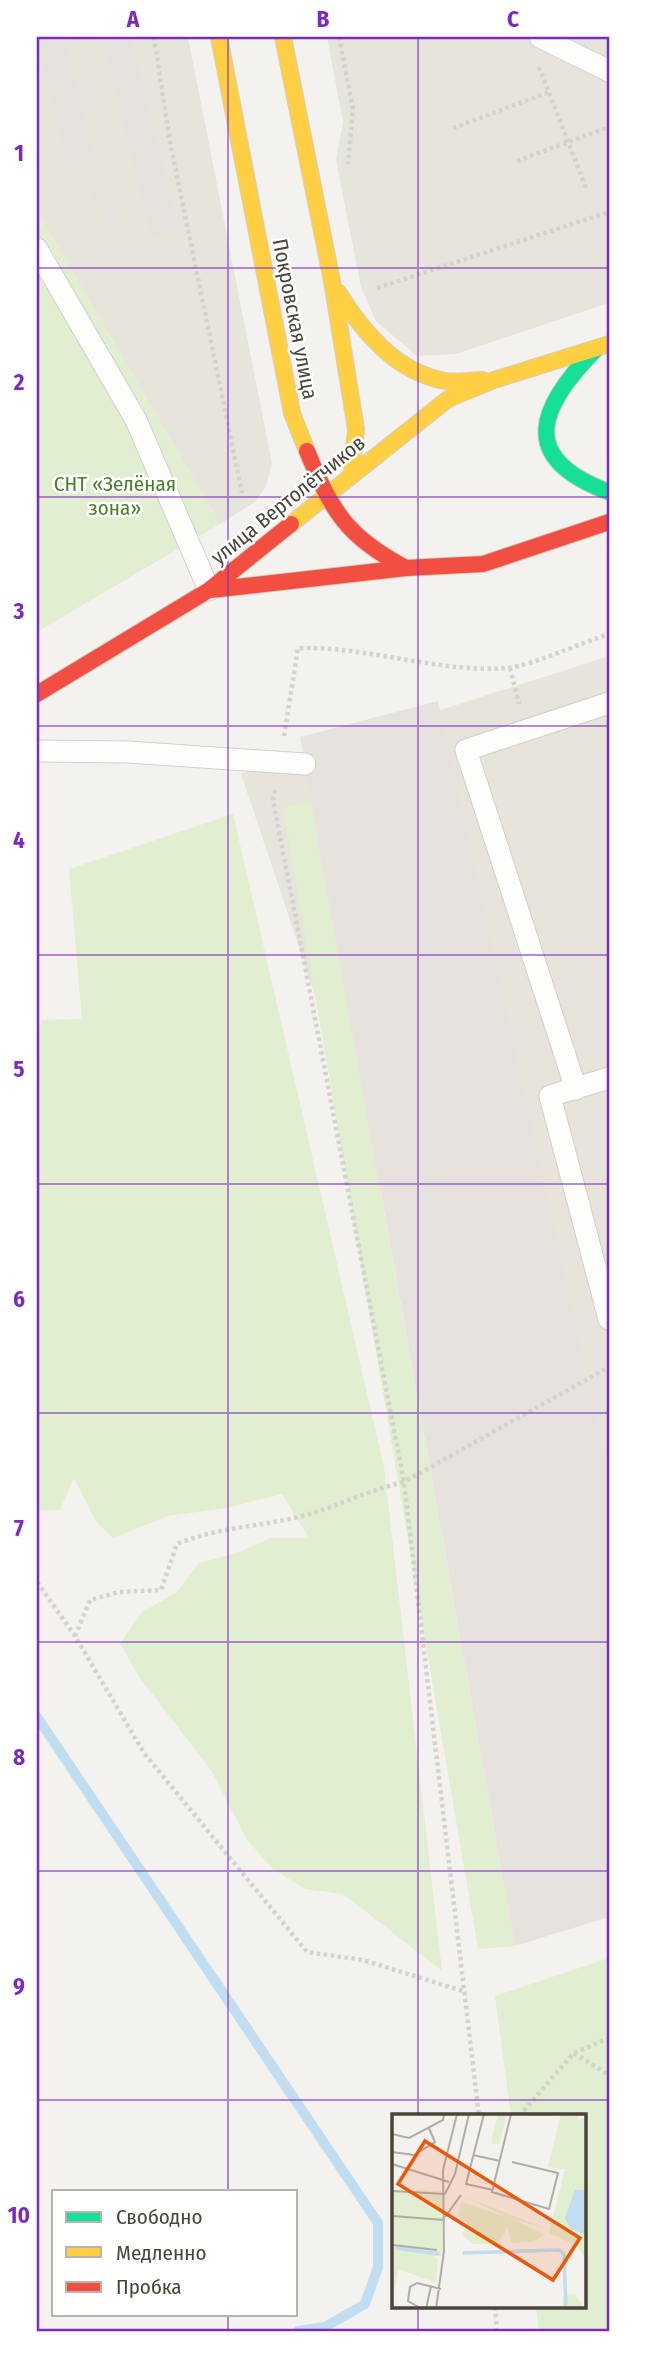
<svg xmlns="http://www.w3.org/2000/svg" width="646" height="2368" font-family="'Fira Sans Condensed',sans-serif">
<rect width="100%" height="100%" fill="#f4f2ee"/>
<path fill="#e7e4dc" d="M37 37H188L272 464 266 486 256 501 220 524 37 211Z
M327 37H609V303L456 354 417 356 376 321 361 287 336 160 343 122Z
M609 656V1873L241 774Z"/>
<path fill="#e1eecf" d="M37 211 220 524 37 632Z
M311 802 515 1946 478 1949 283 807Z
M233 814 384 1467 442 1971 343 1894 305 1889 273 1869 247 1840 211 1770 140 1678 120 1644 142 1612 176 1593 199 1563 237 1553 271 1538H309L282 1494 227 1508 168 1516 113 1538 97 1523 74 1478 60 1510 37 1511V1035L42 1020 82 1019 69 869Z
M609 1958V2331H539L536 2307H585V2116H511L495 1996Z"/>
<path fill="#e6e3df" d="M37 37H65L94 154 84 157 130 233 118 240 70 160 66 161Z
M102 37H131L179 230 151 237Z
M438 701 609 1474V1917L515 1946 300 737Z"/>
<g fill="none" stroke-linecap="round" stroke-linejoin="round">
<path stroke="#c0ddf1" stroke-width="10" d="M37 1717 378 2223V2267L365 2304 325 2327 298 2331"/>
<defs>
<path id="lane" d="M540 37 609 71
M37 249 136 420 209 590
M37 751 128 752 305 764
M609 1078 550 1096 609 1319
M576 1089 466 750 609 703"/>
<path id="fast" d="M597 348C539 406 516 458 609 492"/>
<path id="slow" d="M219 37 292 413 307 451
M283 37 332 281 356 429 352 473
M338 292C363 332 396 372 445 381 457 383 470 380 483 380
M291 524 448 399 494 380 609 344"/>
<path id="jam" d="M307 451C332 512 347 537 406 568
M211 590 406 568 483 564 609 522
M37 694 209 590 291 524"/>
</defs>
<use href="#lane" stroke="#d2d0cb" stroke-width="23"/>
<use href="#fast" stroke="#d3cfc5" stroke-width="18"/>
<use href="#slow" stroke="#d3cfc5" stroke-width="18"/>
<use href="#jam" stroke="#d3cfc5" stroke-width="18"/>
<path stroke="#d3d2cc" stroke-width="4.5" stroke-dasharray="3.5 3.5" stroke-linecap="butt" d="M154 37 170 142 242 493
M339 37 353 109 348 164
M539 67 586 188
M453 128 549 92
M517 161 609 127
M377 288 609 212
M510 668 519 704
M284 736 298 648C368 646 436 673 507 668 530 666 584 642 609 634
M275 790 273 800 404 1482 479 2116
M37 1582 75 1636 144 1753 307 1952 363 1960 466 1992
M75 1636 90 1600 119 1592 161 1590 177 1544C217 1527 260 1527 302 1516 337 1507 368 1490 404 1482L609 1367
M574 2053 609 2075
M519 2116 574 2053 609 2038
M495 2307 497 2331"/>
<use href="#lane" stroke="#fdfdfc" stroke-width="21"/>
<use href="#fast" stroke="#16e098" stroke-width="16"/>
<use href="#slow" stroke="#ffcf43" stroke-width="16"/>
<use href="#jam" stroke="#f24e42" stroke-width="16"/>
</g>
<path fill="none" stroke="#7b2cbf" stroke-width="2" stroke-opacity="0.55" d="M228 37V2191M418 37V2116M37 268H609M37 497H609M37 726H609M37 955H609M37 1184H609M37 1413H609M37 1642H609M37 1871H609M37 2100H609M418 2307V2331M228 2314V2331"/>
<g text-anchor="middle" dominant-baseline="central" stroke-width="5" stroke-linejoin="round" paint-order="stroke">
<g font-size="21" fill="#4b4439" stroke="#fff">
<text transform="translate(295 319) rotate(79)">Покровская улица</text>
<text transform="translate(288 500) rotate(-39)">улица Вертолётчиков</text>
</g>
<g font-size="21" fill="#4a7f2a" stroke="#fff">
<text x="115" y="484">СНТ «Зелёная<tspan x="115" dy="24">зона»</tspan></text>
</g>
</g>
<g transform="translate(392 2114)">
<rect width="194" height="194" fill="#f4f2ee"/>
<path d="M106 0H115L107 31 99 29ZM169 0H186V7L194 2V145L184 131 157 119 173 55 156 53ZM0 75 49 77 51 142H41L46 146 44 169 6 155 0 191ZM71 82 155 115 121 105 153 121 140 128 119 129 116 112 106 130H81L70 120 76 111 66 101 69 88 115 103ZM183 180 193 194H171V181Z" fill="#e1eecf"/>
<path d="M183 76H194V121L179 115 173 104Z" fill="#c0ddf1"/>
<path fill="none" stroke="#c0ddf1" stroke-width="3.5" d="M4 134 47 140M71 139 167 136 172 140 174 195"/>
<path fill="none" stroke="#b0aca6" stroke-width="2" d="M92 0 74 70 101 76M119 0 100 78 157 95 166 59 120 48M0 20 17 24 51 6 52 0M0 38 22 41 43 28 37 14M81 41 108 47M0 50 57 68M0 77 53 80M53 80 63 60 77 0M0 102 53 106M53 103 69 81M0 131 45 136M30 195 16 187 18 173 25 169 49 175M34 195 39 172M44 195 52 137 51 56 65 0"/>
<path fill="#e8590c" fill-opacity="0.15" stroke="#e8590c" stroke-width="3.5" d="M33 27 188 124 161 166 6 70Z"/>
<rect width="194" height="194" fill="none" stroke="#4b4439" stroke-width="3.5"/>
</g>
<rect width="646" height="2368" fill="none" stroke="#ffffff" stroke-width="77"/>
<rect x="52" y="2190" width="245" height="126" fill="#ffffff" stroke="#b7b4b0" stroke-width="2"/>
<rect x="66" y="2212" width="35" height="10" fill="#16e098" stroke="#b7b4b0" stroke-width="2"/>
<text x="116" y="2224" font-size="21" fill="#4b4439">Свободно</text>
<rect x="66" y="2247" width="35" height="10" fill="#ffcf43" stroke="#b7b4b0" stroke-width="2"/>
<text x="116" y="2260" font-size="21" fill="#4b4439">Медленно</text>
<rect x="66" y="2282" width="35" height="10" fill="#f24e42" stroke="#b7b4b0" stroke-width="2"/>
<text x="116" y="2294" font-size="21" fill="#4b4439">Пробка</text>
<rect x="38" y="38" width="570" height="2292" fill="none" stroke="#7b2cbf" stroke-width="2.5"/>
<g font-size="23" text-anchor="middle" font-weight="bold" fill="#7b2cbf">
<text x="133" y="27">A</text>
<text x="323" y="27">B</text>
<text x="513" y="27">C</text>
<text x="19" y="161">1</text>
<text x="19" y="390">2</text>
<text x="19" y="619">3</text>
<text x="19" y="848">4</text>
<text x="19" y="1077">5</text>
<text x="19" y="1307">6</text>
<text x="19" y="1536">7</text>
<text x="19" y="1765">8</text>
<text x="19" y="1994">9</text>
<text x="19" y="2223">10</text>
</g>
</svg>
